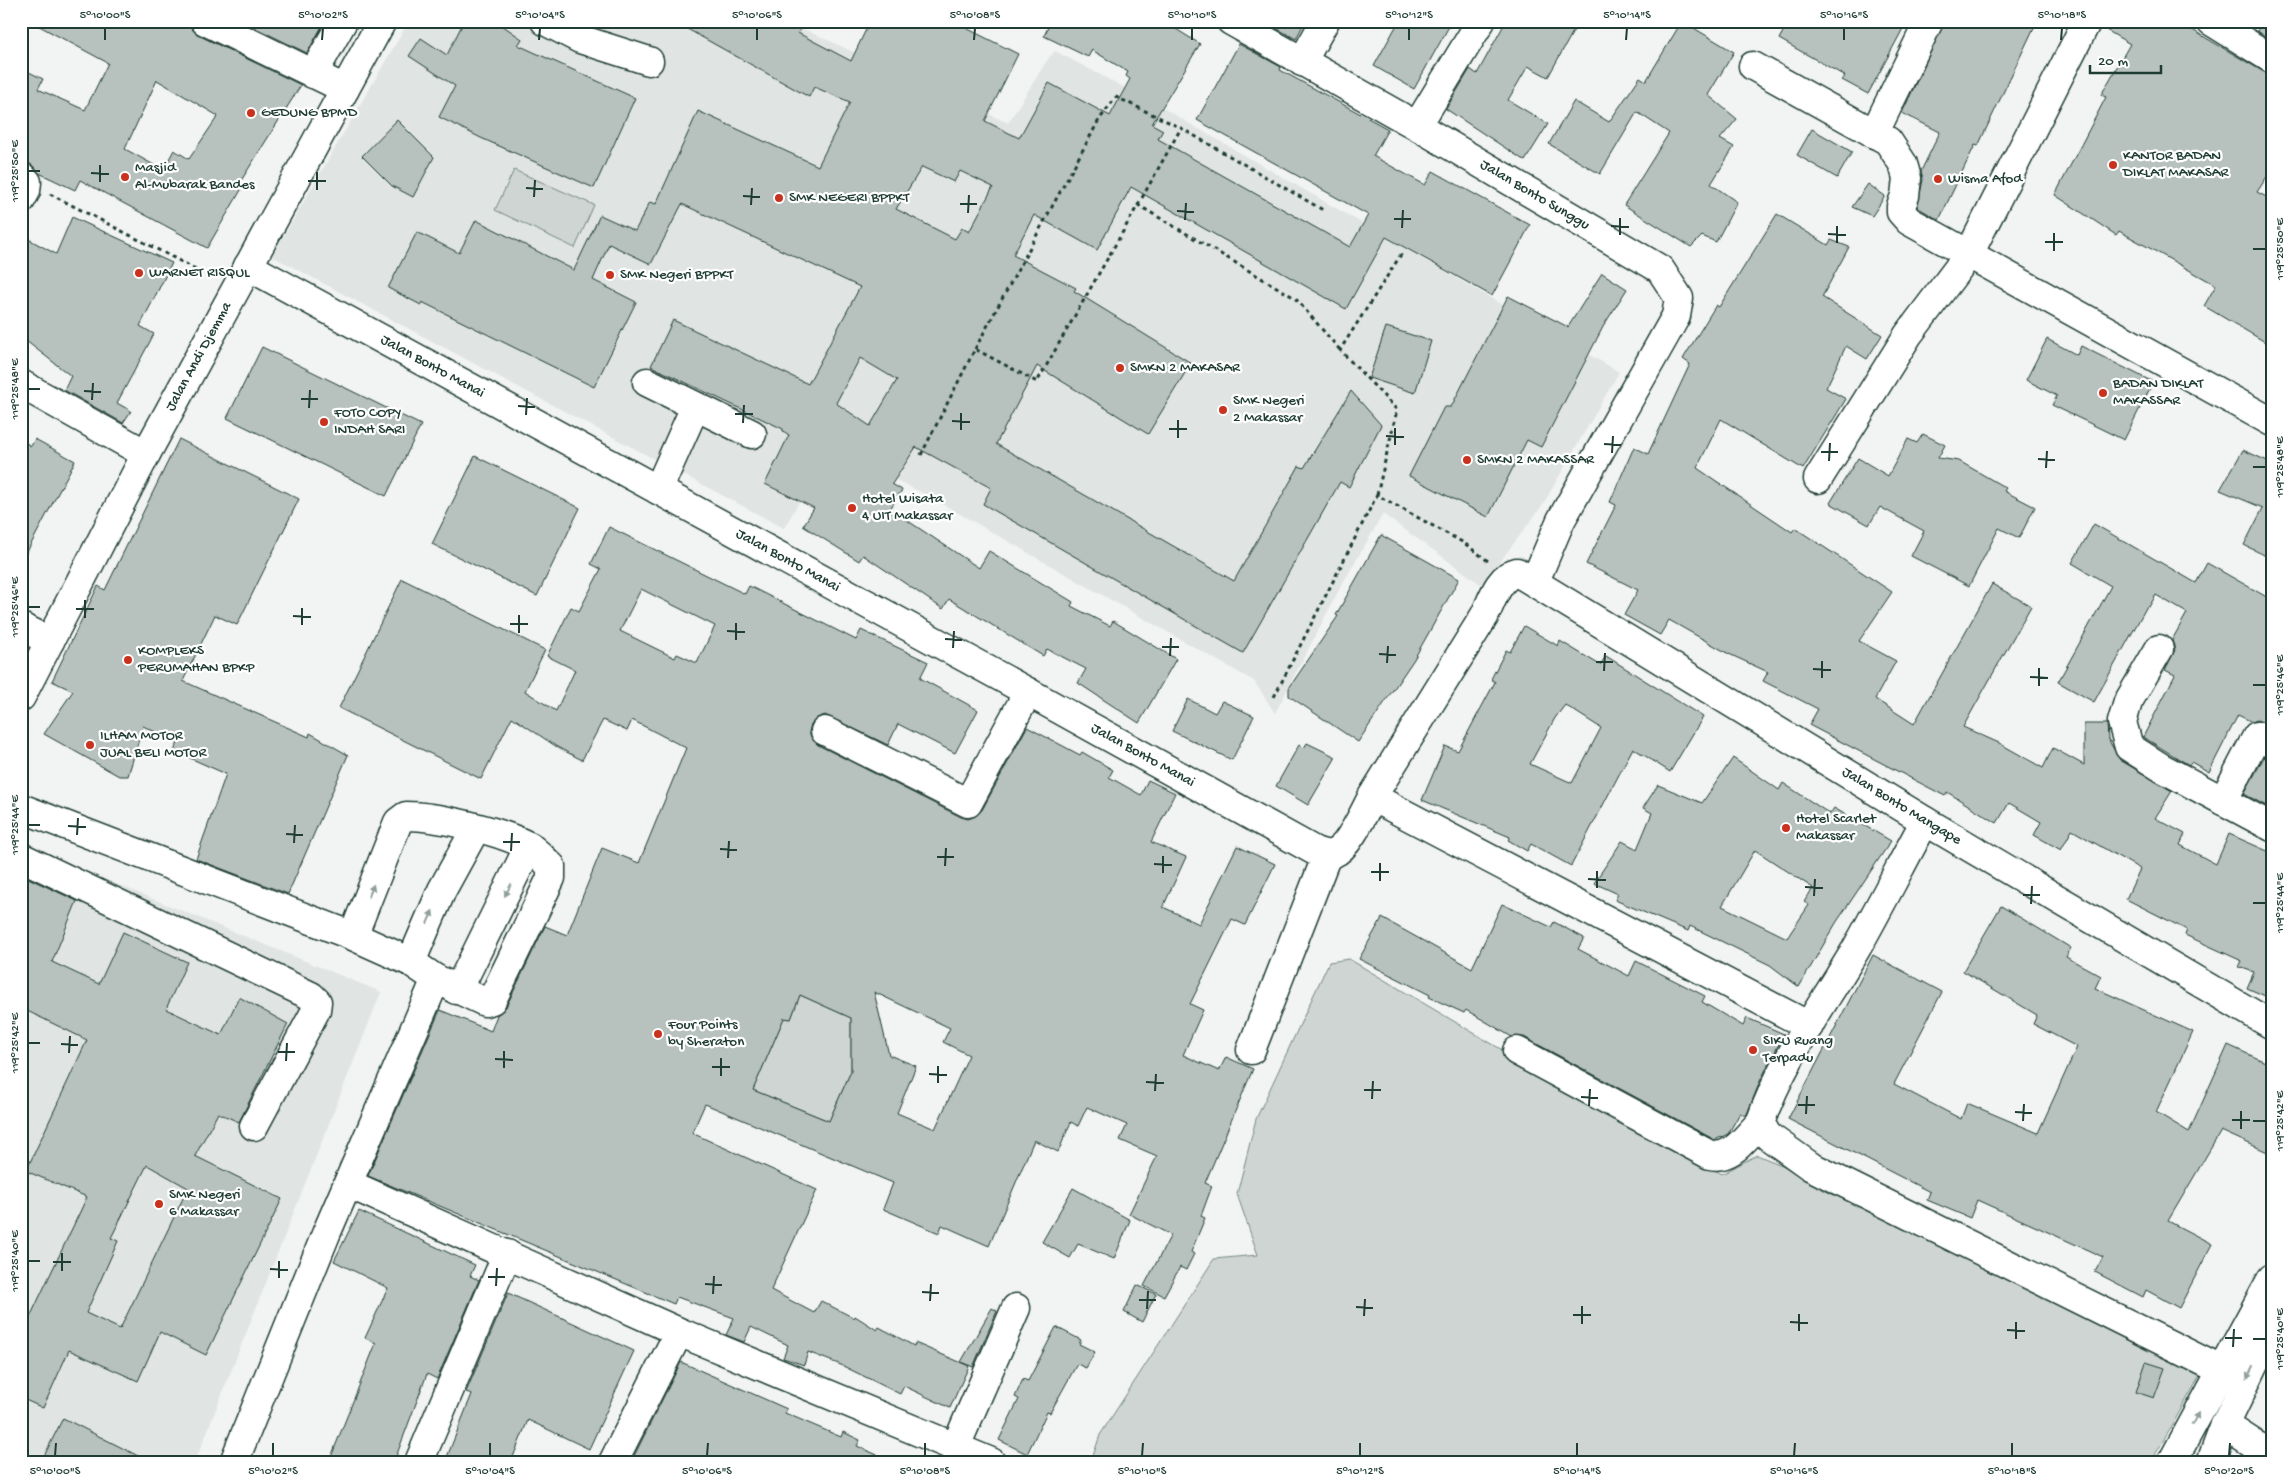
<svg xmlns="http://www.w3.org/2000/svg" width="2293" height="1483" font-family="'Gochi Hand',sans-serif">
<rect width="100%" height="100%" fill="#f2f3f3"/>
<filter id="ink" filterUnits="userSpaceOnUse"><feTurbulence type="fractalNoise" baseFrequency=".02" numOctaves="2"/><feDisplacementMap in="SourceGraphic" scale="10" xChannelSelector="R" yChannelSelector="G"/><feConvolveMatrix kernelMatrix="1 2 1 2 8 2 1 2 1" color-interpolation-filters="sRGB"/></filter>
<g filter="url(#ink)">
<path fill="#e0e4e3" d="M409 21H786L1008 123 1048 59 1055 51 1161 107 1619 372 1542 506 1482 585 1383 514 1341 586 1275 713 1254 681 923 493 830 448 784 528 272 256Z
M21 845 381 992 195 1462H21Z"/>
<path fill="#ced5d3" stroke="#768984" d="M514 170 594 205 575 248 495 210Z
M1349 959 1531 1067 1722 1174 1757 1155 1811 1177 2201 1374 2151 1462H1091L1100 1435 1214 1259 1258 1255 1237 1194 1256 1119 1329 962Z
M800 995 851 1018V1071L829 1121 753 1090 784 1018 791 1019Z"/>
<path fill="#b7c1bd" stroke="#1f3d34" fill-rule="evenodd" d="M30 21H190L192 29 198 35 301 85 237 187 241 190 207 248 80 180 75 190 39 173 32 165 21 161V68L43 79 38 89 85 110 108 63ZM157 80 218 116 189 159 174 150 163 170 125 149Z
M241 21H325L307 53Z
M464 21H496L522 39 518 45 635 98 594 188 481 138 439 117 455 86 409 56 421 38 447 55Z
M673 21H806L798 33 851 61 870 21H952L1018 54 985 121 1019 138 1049 83 1110 116 1130 79 1126 76 1128 72 1092 50 1088 57 1044 36 1051 21H1163L1200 44 1152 124 1163 130 1158 139 1350 247 1368 215 1197 120 1239 44 1281 67 1280 70 1388 129 1373 156 1425 185 1433 171 1530 225 1492 296 1386 237 1346 309 1131 187 1097 250 1034 215 1013 255 1076 288 1074 291 1191 363 1148 434 1037 366 996 444 1234 581 1299 466 1304 468 1351 391 1381 425 1349 487 1340 482 1243 653 983 504 991 488 916 447 892 484 902 490 890 509 979 568 989 551 1073 602 1071 606 1110 626 1113 621 1176 659 1139 723 1078 683 1086 669 1047 649 1043 656 949 599 943 609 863 555 859 561 803 526 814 508 765 484 789 435 783 431V429L651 366 673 320 808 384 860 287 682 204 651 264 609 244 593 280 636 302 594 387 422 302 421 305 388 288 417 232 459 253 476 220 574 270 600 215 635 231 650 202 656 204 698 111 818 166 850 102 814 87 809 97ZM922 167 954 182 960 171 993 187 969 232 962 228 955 239 896 209ZM860 358 897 380 870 426 836 403Z
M1263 21H1305L1296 39Z
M1399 21H1452L1414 89 1374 66Z
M1506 21H1579L1548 77 1528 66 1508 100 1548 124 1525 161 1446 109 1470 69 1477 74Z
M1682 21 1734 52 1708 95 1737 119 1720 139 1734 147 1711 184 1737 202 1716 242 1702 236 1691 247 1624 205 1669 133 1637 112 1600 174 1549 144 1574 101 1609 122 1640 77 1646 81Z
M1789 21H1907L1868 94 1842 80 1845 76 1779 39Z
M1945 21H2037L1978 146 1975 145 1939 220 1917 207 1923 180 1921 171 1940 132 1902 113Z
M2102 21H2177L2264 72 2272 75V169L2257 192 2272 200V346L2204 306 2216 285 2119 231 2116 235 2055 195 2106 97 2101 95 2130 44 2101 27Z
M2264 21H2272V40L2257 31Z
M397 120 434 157 413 197 392 186 362 156Z
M1812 129 1852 152 1837 178 1797 155Z
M1868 184 1885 196 1872 216 1852 207Z
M1777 214 1828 245 1831 240 1849 247 1822 297 1882 335 1867 359 1846 346 1826 388 1846 399 1803 469 1721 419 1697 468 1792 532 1795 528 1892 592 1859 641 1896 661 1875 699 1914 724 1992 584 2031 606 1963 727 1999 743 2043 768 2053 748 2084 765V724H2107L2108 739 2120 760 2172 791 2155 818 2185 834 2180 845 2216 864 2229 834 2272 853V999L2247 988 2254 972 2239 967 2242 961 2185 935 2187 930 2126 899 2140 869 2072 830 2061 850 2034 835 2041 822 2009 803 1997 823 1947 792 1945 796 1809 725 1818 709 1763 681 1768 672 1729 654 1669 620 1660 635 1624 615 1638 590 1586 564 1616 505 1610 502 1634 447 1648 454 1690 364 1683 359 1716 305 1719 307Z
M72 217 172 263 140 326 154 334 117 403 131 411 123 423 64 390 71 376 21 337V235L56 254Z
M1602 273 1627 289 1604 325 1541 447 1527 440 1488 517 1409 476 1444 407H1451L1508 296 1568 327Z
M1386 327 1431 341 1415 393 1369 378Z
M2047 339 2077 355 2081 346 2153 382 2124 440 2052 405 2057 396 2026 380Z
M262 347 421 425 386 496 227 418Z
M1923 434 1945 445 1938 458 1959 461 2006 488 2004 491 2035 507 2019 538 1999 528 1969 586 1911 556 1924 531 1880 507 1869 525 1830 503 1858 458 1888 476 1908 439 1917 443Z
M35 439 75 461 21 563V440L31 446Z
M179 439 299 499 237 625 215 615 183 681 309 737 310 733 348 755 288 894 196 859 226 774 174 751 178 743 143 726 128 776H119L44 734 73 691 52 681 98 586 105 590Z
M2243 450 2272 463V559L2244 545 2263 508 2220 490Z
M475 456 580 508 537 596 432 544Z
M2094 524 2196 583 2207 563 2272 600V726L2257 720 2252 722 2238 715 2209 772 2191 762 2189 765 2143 737 2175 675 2165 670 2175 650 2172 640 2187 613 2156 595 2149 607 2147 606 2094 702 2058 682 2111 586 2072 563Z
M609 527 745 594 749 586 856 640 861 630 928 662 920 678 978 710 955 753 898 724 888 745 825 715 817 718 811 724 809 732 812 739 818 745 961 817 968 819 976 816 982 810 1027 727 1080 755 1082 752 1113 770 1109 777 1141 795 1148 780 1175 793 1151 842 1186 857 1163 907 1199 924 1237 846 1275 864 1245 925 1232 919 1190 1004 1203 1010 1183 1055 1219 1071 1226 1057 1253 1069 1205 1183 1212 1186 1201 1216 1205 1218 1191 1252 1194 1254 1186 1270 1180 1267 1164 1296 1144 1286 1171 1235 1129 1214 1157 1156 1120 1140 1127 1125 1087 1107 1078 1126 1071 1122 1058 1152 1034 1140 989 1246 942 1225 939 1233 883 1209 893 1183 705 1104 692 1133 817 1190 771 1290 814 1313 821 1301 854 1318 855 1316 877 1330 879 1327 914 1346 915 1343 969 1366 950 1408 904 1386 900 1394 841 1365 808 1352 804 1365 783 1358 788 1345 751 1327 744 1342 726 1335 734 1318 677 1297 674 1304 368 1176 440 1010 491 1031 497 1015 506 1007 545 926 567 935 602 848 639 863 686 748 632 720 627 731 603 720 582 760 557 747 512 717 481 779 339 708 402 579 545 650 525 691 556 711 575 670 547 656 571 607 579 611 601 569 591 564ZM641 589 715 626 697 663 677 654 675 658 620 631ZM874 992 950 1028 943 1042 969 1055 935 1129 897 1113 916 1066 889 1055ZM800 995 851 1018V1071L829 1121 753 1090 784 1018 791 1019Z
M1381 535 1459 579 1414 659 1358 742 1289 696V688L1338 616 1336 615Z
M1524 626 1558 646 1560 641 1600 665 1606 656 1703 717 1670 772 1633 748 1571 866 1531 844 1527 851 1508 840 1510 837 1422 800 1445 746 1458 751 1495 682 1491 679 1506 650 1510 652ZM1565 705 1601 728 1572 783 1530 764 1555 718Z
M1188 699 1215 713 1222 701 1254 716 1232 760 1172 731Z
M1307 743 1336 757 1308 805 1276 786 1299 745 1304 748Z
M2264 757 2272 760V809L2244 794Z
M1733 758 1779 790 1783 783 1830 814 1834 808 1891 841 1836 923 1799 987 1770 965 1690 926 1688 931 1615 900 1618 894 1594 883 1622 841 1637 849 1652 813 1643 808 1658 785 1702 803ZM1755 850 1813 888 1804 902 1809 905 1787 938 1722 906Z
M28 878 77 901 52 962 99 984 123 932 187 962 166 1009 221 1035 239 997 288 1024 239 1122 218 1113 195 1156 282 1199 206 1355 160 1332 138 1381 69 1350 43 1408 21 1398V1336L87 1197 26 1171 87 1040 21 1008V894ZM147 1165 188 1188 120 1329 86 1313 118 1241 111 1238Z
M1502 904 1551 927 1554 922 1584 938 1578 949 1629 976 1636 961 1705 996 1702 1002 1743 1026 1747 1018 1784 1034 1761 1079 1747 1114 1745 1116 1740 1113 1728 1134 1715 1140 1524 1037H1512L1466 1010 1464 1013 1429 997 1430 995 1359 959 1382 918 1472 968Z
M2001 906 2071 948 2066 957 2101 976 2095 988 2193 1032 2156 1112 2189 1132 2228 1045 2272 1065V1154L2221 1131 2168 1221 2212 1244 2179 1308 2146 1290 2143 1297 2095 1272 2103 1257 1977 1200 1970 1218 1927 1200 1930 1192 1788 1119 1873 955 1942 992 1894 1084 1961 1119 1967 1103 2038 1133 2077 1047 2033 1024 2037 1015 1963 971Z
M1073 1188 1130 1220 1114 1259 1078 1244 1070 1258 1042 1242Z
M359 1211 475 1265 470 1276 479 1280 437 1379 427 1374 394 1462H329L376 1343 365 1338 388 1288 334 1261Z
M1137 1285 1156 1294 1142 1322 1124 1312Z
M508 1293 634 1351 589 1449 528 1420 511 1462H445L472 1394 466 1392Z
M992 1308 997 1311 973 1367 961 1362Z
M1056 1327 1081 1340 1079 1344 1095 1352 1086 1368 1077 1364 1050 1413 1047 1412 1027 1454 999 1440 1019 1399 1015 1397 1023 1379 1028 1381Z
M681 1362 787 1409 785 1413 841 1437 843 1432 860 1440 857 1446 893 1462H631Z
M2146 1362 2165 1368 2154 1398 2136 1392Z
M63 1418 150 1462H41Z"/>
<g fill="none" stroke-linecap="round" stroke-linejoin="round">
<defs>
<g id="minor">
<path d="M205 21 345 89"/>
<path d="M545 21 580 39 649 61"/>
<path id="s1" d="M1231 21 1417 126 1660 269 1679 298 1676 316 1561 520 1535 581"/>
<path d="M2211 21 2272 59"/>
<path d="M1302 62 1325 21"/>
<path d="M1753 66 1888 141 1903 164 1907 178 1905 196 1901 206V212L1909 221 2272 422"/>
<path d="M313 74 343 21"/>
<path d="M1417 126 1481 21"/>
<path d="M1874 134 1929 21"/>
<path d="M21 176 27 182 26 191 21 200"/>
<path id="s2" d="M248 266 1028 692 1315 851C1321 853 1328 856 1334 853 1349 847 1364 812 1372 797L1809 1026"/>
<path d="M647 382 752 434"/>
<path d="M21 384 146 454"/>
<path d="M1818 479 1908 335 1969 254 2087 21"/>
<path d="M658 490 695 407"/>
<path d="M21 627 50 641"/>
<path d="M2159 649 2128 702 2122 722 2129 747 2162 768 2272 827"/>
<path d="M825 731 968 803 1028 692"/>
<path id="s3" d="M1372 797 1485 615C1492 600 1499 576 1517 572L1925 821 2272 1025"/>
<path d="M2223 801 2257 736 2272 744"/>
<path d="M21 808 353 936 411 962 436 979 485 1002 492 1000 551 878V866C544 860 536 850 528 846 501 831 437 816 406 816L398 822 353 936"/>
<path d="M1925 821C1902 863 1880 907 1856 949 1823 1005 1782 1060 1760 1123L1768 1136 1810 1166 2221 1370"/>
<path d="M21 857 311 996 317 1002 316 1010 254 1126"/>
<path d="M411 962 442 890 476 828"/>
<path d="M456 990 465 976 529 846"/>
<path d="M1251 1050 1327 855"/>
<path d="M1517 1051 1710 1155C1732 1160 1745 1137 1760 1123"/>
<path d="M349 1184 679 1332 991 1462"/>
<path d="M2225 1425 2265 1451 2264 1462"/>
<path d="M956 1446 1016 1308"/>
<path d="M234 1462 326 1234 436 979"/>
<path d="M419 1462 507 1254"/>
<path d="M613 1462 679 1332"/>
</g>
<g id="major">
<path id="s4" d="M21 697 146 454 382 21"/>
<path d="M2172 1462 2272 1278"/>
<path d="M2211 1462 2225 1425 2272 1328"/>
</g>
</defs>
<use href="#minor" stroke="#1f3d34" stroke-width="31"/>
<use href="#major" stroke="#1f3d34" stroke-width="31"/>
<path stroke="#1f3d34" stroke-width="3" stroke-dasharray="4 4" stroke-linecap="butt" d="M50 194 213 278
M1138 205 1181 128
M975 349 1099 120 1116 97 1181 128 1323 210
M921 455 975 349 1037 382 1138 205 1295 298 1340 350
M1377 495 1397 410 1340 350 1402 253
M1274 697 1377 495 1464 543 1488 561"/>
<use href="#minor" stroke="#fff" stroke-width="28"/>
<use href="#major" stroke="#fff" stroke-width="28"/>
</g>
<defs><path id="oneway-solid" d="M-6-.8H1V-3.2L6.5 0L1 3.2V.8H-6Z" transform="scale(1.25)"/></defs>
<g fill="#8f9e9a">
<use href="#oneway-solid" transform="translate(508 890) rotate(118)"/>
<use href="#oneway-solid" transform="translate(371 891) rotate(-69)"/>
<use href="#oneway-solid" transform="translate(430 917) rotate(-67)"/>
<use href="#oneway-solid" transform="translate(2250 1372) rotate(116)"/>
<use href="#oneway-solid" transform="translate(2195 1419) rotate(-62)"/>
</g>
</g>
<path fill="none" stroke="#1f3d34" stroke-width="2" d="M105 40V28M322 40 323 28M539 40 540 28M757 40V28M974 40 975 28M1192 40V28M1409 40V28M1626 40 1627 28M1844 40V28M2061 40 2062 28M28 171H40M91 173 109 174M308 181H326M100 182V165M526 188 543 189M317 190V172M743 196 760 197M534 197 535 180M960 204H977M751 205 752 188M1177 211 1194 212M968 213 969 195M1394 219H1411M1185 220 1186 203M1611 226 1629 227M1402 228 1403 210M1828 234 1846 235M1620 235V218M2045 242H2063M1837 243V226M2253 249H2266M2054 251V233M28 389H40M84 391 101 392M301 399H318M92 400 93 383M518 406 535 407M309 408 310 390M735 414H753M526 415 527 398M952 421 970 422M743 423 744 405M1169 429H1187M961 430V413M1386 436 1404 437M1178 438V420M1604 444 1621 445M1395 445V428M1821 452H1838M1612 453 1613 436M2038 459 2055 460M1829 461 1830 443M2253 467H2266M2046 468 2047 451M28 607H40M76 609H94M293 616 311 617M85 618V600M510 624H528M302 625V608M727 631 745 632M519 633V615M945 639 962 640M736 640V623M1162 647H1179M953 648 954 631M1379 654 1396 655M1170 656 1171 638M1596 662H1613M1387 663 1388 646M1813 669 1831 670M1604 671 1605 653M2030 677 2048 678M1822 678V661M2253 685H2266M2039 686V668M28 825H40M68 826 86 827M286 834 303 835M77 835 78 818M503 842H520M294 843 295 825M720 849 737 850M511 851 512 833M937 857H954M728 858 729 841M1154 864 1172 865M945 866 946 848M1371 872H1389M1163 873V856M1588 879 1606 880M1380 881V863M1805 887 1823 888M1597 888V871M2023 895H2040M1814 896 1815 879M2253 903H2266M2031 904 2032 886M28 1043H40M61 1044 78 1045M278 1052H295M69 1053 70 1036M495 1059 513 1060M286 1061 287 1043M712 1067H730M504 1068V1051M929 1074 947 1075M721 1076V1058M1146 1082 1164 1083M938 1083V1066M1364 1090H1381M1155 1091 1156 1074M1581 1097 1598 1098M1372 1099 1373 1081M1798 1105H1815M1589 1106 1590 1089M2015 1112 2032 1113M1806 1114 1807 1096M2232 1120H2250M2023 1121 2024 1104M2253 1121H2266M2241 1129V1111M28 1261H40M53 1262H71M270 1269 288 1270M62 1271V1253M488 1277H505M279 1278V1261M705 1284 722 1285M496 1286 497 1268M922 1292 939 1293M713 1294 714 1276M1139 1300H1156M930 1301 931 1284M1356 1307 1373 1308M1147 1309 1148 1291M1573 1315H1591M1364 1316 1365 1299M1790 1322 1808 1323M1582 1324V1306M2007 1330 2025 1331M1799 1331V1314M2225 1338H2242M2016 1339V1322M2253 1339H2266M2233 1347 2234 1329M55 1456 56 1443M273 1456V1443M490 1456V1443M707 1456 708 1443M925 1456V1443M1142 1456 1143 1443M1360 1456V1443M1577 1456V1443M1794 1456 1795 1443M2012 1456V1443M2229 1456 2230 1443"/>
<g fill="#c8321e" stroke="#fff" stroke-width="2">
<circle cx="251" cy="113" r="5"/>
<circle cx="2113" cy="165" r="5"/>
<circle cx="125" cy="177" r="5"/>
<circle cx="1938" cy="179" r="5"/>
<circle cx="779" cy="198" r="5"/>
<circle cx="139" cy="273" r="5"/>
<circle cx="610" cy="275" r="5"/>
<circle cx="1120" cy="368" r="5"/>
<circle cx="2103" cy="393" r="5"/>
<circle cx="1223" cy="410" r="5"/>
<circle cx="324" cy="422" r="5"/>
<circle cx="1467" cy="460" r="5"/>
<circle cx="852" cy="508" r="5"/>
<circle cx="128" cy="660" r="5"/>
<circle cx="90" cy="745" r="5"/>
<circle cx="1786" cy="828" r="5"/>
<circle cx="658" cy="1034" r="5"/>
<circle cx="1753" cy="1050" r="5"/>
<circle cx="159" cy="1204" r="5"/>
</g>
<g text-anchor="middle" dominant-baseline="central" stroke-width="4.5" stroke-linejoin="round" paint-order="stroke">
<g font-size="15" fill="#1f3d34" stroke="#fff" text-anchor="start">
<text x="261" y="113">GEDUNG BPMD</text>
<text x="2123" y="156">KANTOR BADAN<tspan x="2123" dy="17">DIKLAT MAKASAR</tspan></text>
<text x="135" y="168">Masjid<tspan x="135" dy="17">Al-Mubarak Bandes</tspan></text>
<text x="1948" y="179">Wisma Afod</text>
<text x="789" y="198">SMK NEGERI BPPKT</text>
<text x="149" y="273">WARNET RISQUL</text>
<text x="620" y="275">SMK Negeri BPPKT</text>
<text x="1130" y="368">SMKN 2 MAKASAR</text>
<text x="2113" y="384">BADAN DIKLAT<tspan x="2113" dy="17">MAKASSAR</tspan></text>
<text x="1233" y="401">SMK Negeri<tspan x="1233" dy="17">2 Makassar</tspan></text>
<text x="334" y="413">FOTO COPY<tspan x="334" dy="17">INDAH SARI</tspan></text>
<text x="1477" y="460">SMKN 2 MAKASSAR</text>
<text x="862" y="499">Hotel Wisata<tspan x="862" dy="17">4 UIT Makassar</tspan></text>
<text x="138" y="651">KOMPLEKS<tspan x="138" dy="17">PERUMAHAN BPKP</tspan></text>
<text x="100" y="736">ILHAM MOTOR<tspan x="100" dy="17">JUAL BELI MOTOR</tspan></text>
<text x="1796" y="819">Hotel Scarlet<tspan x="1796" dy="17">Makassar</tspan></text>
<text x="668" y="1025">Four Points<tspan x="668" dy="17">by Sheraton</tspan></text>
<text x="1763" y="1041">SIKU Ruang<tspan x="1763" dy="17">Terpadu</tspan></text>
<text x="169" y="1195">SMK Negeri<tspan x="169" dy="17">6 Makassar</tspan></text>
</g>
<g font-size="15" fill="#1f3d34" stroke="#fff">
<text stroke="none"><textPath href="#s1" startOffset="350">Jalan Bonto Sunggu</textPath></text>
<text stroke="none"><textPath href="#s4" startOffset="384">Jalan Andi Djemma</textPath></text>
<text stroke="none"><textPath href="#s2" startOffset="210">Jalan Bonto Manai</textPath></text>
<text stroke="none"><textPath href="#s2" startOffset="615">Jalan Bonto Manai</textPath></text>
<text stroke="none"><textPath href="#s2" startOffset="1020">Jalan Bonto Manai</textPath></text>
<text stroke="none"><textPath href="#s3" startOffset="720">Jalan Bonto Mangape</textPath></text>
</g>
</g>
<rect width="2293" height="1483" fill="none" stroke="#fff" stroke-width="55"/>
<path d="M2090 65v8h71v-8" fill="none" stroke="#1f3d34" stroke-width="2.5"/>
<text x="2098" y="65" font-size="15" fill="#1f3d34" stroke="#ffffff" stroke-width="4" paint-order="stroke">20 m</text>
<rect x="28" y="28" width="2238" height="1428" fill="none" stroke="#1f3d34" stroke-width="2"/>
<g font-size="12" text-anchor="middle" fill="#1f3d34">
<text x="105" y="18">5°10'00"S</text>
<text x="323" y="18">5°10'02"S</text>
<text x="540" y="18">5°10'04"S</text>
<text x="757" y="18">5°10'06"S</text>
<text x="975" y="18">5°10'08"S</text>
<text x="1192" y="18">5°10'10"S</text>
<text x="1409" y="18">5°10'12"S</text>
<text x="1627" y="18">5°10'14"S</text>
<text x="1844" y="18">5°10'16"S</text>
<text x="2062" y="18">5°10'18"S</text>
<text transform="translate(14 171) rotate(-90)" y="4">119°25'50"E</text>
<text transform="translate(2279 249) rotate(-90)" y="4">119°25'50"E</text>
<text transform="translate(14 389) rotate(-90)" y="4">119°25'48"E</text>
<text transform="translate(2279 467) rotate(-90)" y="4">119°25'48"E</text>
<text transform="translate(14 607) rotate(-90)" y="4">119°25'46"E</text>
<text transform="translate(2279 685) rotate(-90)" y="4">119°25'46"E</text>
<text transform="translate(14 825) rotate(-90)" y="4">119°25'44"E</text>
<text transform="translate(2279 903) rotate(-90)" y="4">119°25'44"E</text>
<text transform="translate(14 1043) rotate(-90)" y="4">119°25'42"E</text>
<text transform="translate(2279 1121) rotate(-90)" y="4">119°25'42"E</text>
<text transform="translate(14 1261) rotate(-90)" y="4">119°25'40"E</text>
<text transform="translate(2279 1339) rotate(-90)" y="4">119°25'40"E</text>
<text x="55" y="1474">5°10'00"S</text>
<text x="273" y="1474">5°10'02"S</text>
<text x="490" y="1474">5°10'04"S</text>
<text x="707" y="1474">5°10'06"S</text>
<text x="925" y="1474">5°10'08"S</text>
<text x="1142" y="1474">5°10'10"S</text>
<text x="1360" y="1474">5°10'12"S</text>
<text x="1577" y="1474">5°10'14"S</text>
<text x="1794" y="1474">5°10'16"S</text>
<text x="2012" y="1474">5°10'18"S</text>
<text x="2229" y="1474">5°10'20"S</text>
</g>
</svg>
